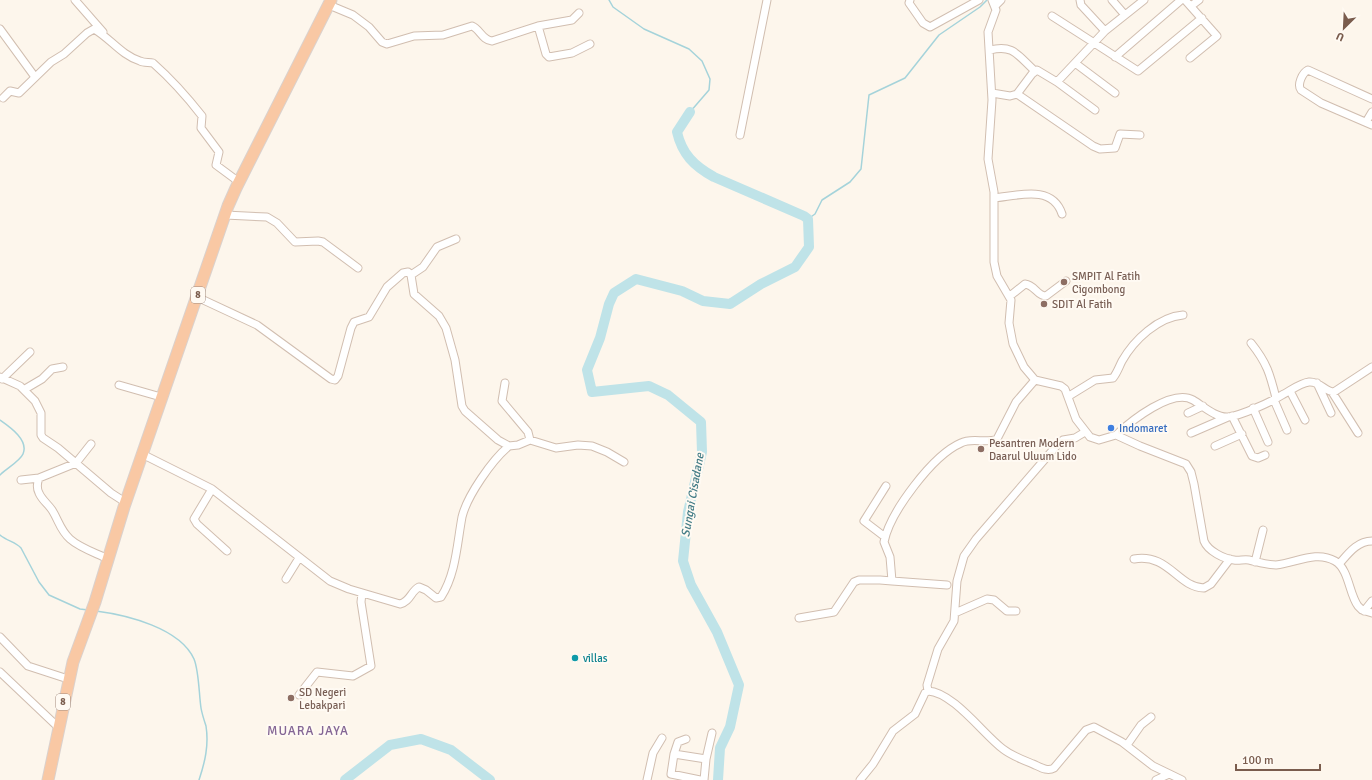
<svg xmlns="http://www.w3.org/2000/svg" width="1372" height="780" font-family="Signika,sans-serif">
<rect width="100%" height="100%" fill="#fdf6ec"/>
<g fill="none" stroke-linecap="round" stroke-linejoin="round">
<path stroke="#a5d3da" stroke-width="1.5" d="M609 0 613 7 644 29 689 49 702 61 710 79 709 90 690 112
M808 219 815 214 822 200 850 182 861 169 869 95 905 78 939 35 980 7 987 0
M0 420C10 427 29 440 23 454 20 461 6 469 0 475
M0 535C7 541 16 542 21 548L39 582 49 595 80 609 88 610
M96 611C127 615 180 628 194 659 199 671 199 695 201 708 202 714 204 720 206 726 209 745 205 762 199 780"/>
<path stroke="#bfe3e8" stroke-width="10" d="M690 112 677 132C682 154 694 166 714 177L804 216 808 219 809 247 795 267 761 284 730 304 703 301 682 291 636 279 614 293 609 304 600 338 587 370 592 392 649 386 668 395 701 422 702 452 688 512 683 561 691 585 717 632 739 685 730 727 720 748 718 780
M345 780 390 745 421 739 451 750 490 780"/>
<defs>
<path id="minor" d="M75 0 103 32
M910 0 909 3 923 23 930 27 979 0
M992 0 996 10 988 32 992 100 988 159 994 192V262L997 276 1011 300 1009 323 1013 344 1024 367 1035 380 1061 386 1065 389 1076 419 1090 437 1099 440 1116 435 1140 446 1186 464 1191 472 1194 484 1204 541C1208 551 1224 559 1234 560 1239 561 1244 559 1249 560 1258 562 1266 565 1276 565 1296 563 1316 550 1335 561 1349 569 1349 594 1358 606L1362 610 1372 613
M1080 0 1081 5 1105 31
M1112 0 1125 15
M1185 0 1217 36 1190 58
M329 5 353 15 369 27 382 42 387 44 414 36 443 35 472 26C480 29 482 40 492 41L538 26 572 20 579 13
M995 6 1001 0
M1191 6 1199 0
M1052 16 1138 71 1202 18
M538 26 546 54 549 57 572 53 590 44
M0 29 35 77
M990 50C1014 44 1018 56 1035 71
M1115 57 1181 0
M1075 63 1115 93
M1057 82 1095 110
M992 93 1010 96 1017 94 1032 74 1037 70 1057 82 1105 31 1144 0
M1017 94 1093 146 1100 149 1115 148 1120 134 1140 135
M3 98 10 91 19 93 51 62 64 54 87 33 94 29C110 38 121 55 140 61 144 63 149 62 153 63 170 78 188 98 202 116L201 128 219 152 216 165 239 182
M1372 99 1308 70C1302 73 1297 85 1301 90L1321 103 1372 125
M1366 122 1372 112
M740 135 767 0
M994 198C1017 196 1052 184 1062 214
M225 215 267 217 277 223 295 242 318 241 323 242 358 268
M411 275 423 267 437 247 456 239
M1010 296 1025 284C1035 285 1037 296 1046 296L1066 281
M197 297 257 325 331 379 335 380 338 376 351 328 354 322 369 317 387 287 403 273 408 272 411 275 414 294 439 316 446 328 455 360 462 406 465 411 498 440 509 446 518 445 530 440 556 448 578 445 592 446 607 452 624 462
M1251 343C1267 363 1270 374 1276 398
M0 377 20 386 35 401 41 413V435L43 438 58 448 111 493 125 502
M2 379 30 352
M505 383 502 401 528 432 530 440
M1317 383 1331 413
M119 385 161 397
M25 389 42 379 52 369 63 367
M1290 391 1305 420
M1332 392 1358 433
M1069 396 1095 380 1113 378C1117 373 1119 367 1122 361 1134 340 1158 317 1183 315
M1274 400 1287 430
M1253 408 1268 442
M1188 413 1203 406
M1232 416 1252 456 1258 458 1265 455
M1191 433 1228 417
M1116 435C1131 421 1172 388 1193 400 1203 406 1216 418 1228 417 1240 416 1271 402 1282 395 1290 391 1300 383 1309 382 1320 381 1325 392 1334 392L1372 367
M1215 446 1242 434
M142 454 212 489 330 581 349 589 400 604C410 602 411 591 419 587L426 590 436 598 441 597C456 574 457 544 462 517 467 496 492 460 509 446
M39 478C37 483 37 489 39 493 42 500 48 504 52 510 59 521 60 530 70 539 80 548 96 553 108 559
M21 480 39 478 76 463 91 444
M212 489 194 519 197 524 227 551
M885 537 864 521 886 486
M1134 559C1169 553 1177 587 1204 588L1211 584 1230 559
M1255 562 1263 530
M1339 564C1348 554 1357 541 1372 541
M286 579 299 558
M892 581 947 585
M1364 611 1372 601
M955 613 987 599 994 600 1007 611H1016
M799 618 834 612 854 582 859 580H880L892 581 890 557 884 542C890 512 933 455 961 443 972 437 986 444 997 439L1016 402 1035 380
M0 637 28 666 68 679
M0 672 58 727
M928 691 927 685 938 649 954 621 957 581 964 556 976 539 1058 444 1063 440 1075 438 1085 432
M299 695 317 672 353 676 371 666 361 602 362 593
M686 739 678 742 674 754 706 759
M1127 745 1141 725 1151 717
M674 754 671 774 700 780
M647 780 653 753 662 738
M704 780 706 759 712 733
M860 780 873 764 893 731 915 714 925 693 928 691C953 692 984 735 1003 749 1012 756 1023 760 1033 764 1040 767 1047 772 1054 768L1086 730 1094 727 1122 742 1153 766 1182 780
M1156 780 1169 774"/>
<path id="trunk" d="M48 780 73 662 95 602 124 507 228 206 236 188 331 0"/>
</defs>
<use href="#minor" stroke="#d1beb0" stroke-width="9"/>
<use href="#trunk" stroke="#dad1cd" stroke-width="13"/>
<use href="#minor" stroke="#fff" stroke-width="7"/>
<use href="#trunk" stroke="#f9c8a4" stroke-width="11"/>
</g>
<g fill="#8d6e63" stroke="#fffaf3" stroke-width="1.5">
<circle cx="1064" cy="282" r="4"/>
<circle cx="1044" cy="304" r="4"/>
<circle cx="981" cy="449" r="4"/>
<circle cx="291" cy="698" r="4"/>
</g>
<circle fill="#3f7fe0" stroke="#fffaf3" stroke-width="1.5" cx="1111" cy="428" r="4"/>
<circle fill="#0f9aa8" stroke="#fffaf3" stroke-width="1.5" cx="575" cy="658" r="4"/>
<g text-anchor="middle" dominant-baseline="central" stroke-width="4" stroke-linejoin="round" paint-order="stroke">
<g fill="#fffaf3" stroke="#a28b7f" stroke-width="1">
<rect x="191" y="287" width="14" height="16" rx="3"/>
<rect x="56" y="694" width="14" height="16" rx="3"/>
</g>
<g font-size="10" font-weight="bold" fill="#7a5c4d">
<text x="198" y="295">8</text>
<text x="63" y="702">8</text>
</g>
<g font-size="11" fill="#785e54" stroke="#fffaf3" text-anchor="start">
<text x="1072" y="276">SMPIT Al Fatih<tspan x="1072" dy="13">Cigombong</tspan></text>
<text x="1052" y="304">SDIT Al Fatih</text>
<text x="989" y="443">Pesantren Modern<tspan x="989" dy="13">Daarul Uluum Lido</tspan></text>
<text x="299" y="692">SD Negeri<tspan x="299" dy="13">Lebakpari</tspan></text>
</g>
<g font-size="11" fill="#366cbe" stroke="#fffaf3" text-anchor="start">
<text x="1119" y="428">Indomaret</text>
</g>
<g font-size="11" fill="#0d838f" stroke="#fffaf3" text-anchor="start">
<text x="583" y="658">villas</text>
</g>
<g font-size="12" font-style="italic" fill="#437c86" stroke="#fffaf3">
<text transform="translate(693 495) rotate(-80)">Sungai Cisadane</text>
</g>
<g font-size="13" letter-spacing="1" fill="#846695" stroke="#fffaf3">
<text x="308" y="731">MUARA JAYA</text>
</g>
</g>
<g transform="translate(1344 28) rotate(204)" stroke="#fffaf3" stroke-width="3" paint-order="stroke">
<path d="M0-3L7 15L0 10L-7 15Z" fill="#7a5c4d"/>
<text y="-6" font-size="11" font-weight="bold" text-anchor="middle" fill="#7a5c4d">U</text>
</g>
<path d="M1236 764v6h84v-6" fill="none" stroke="#7a5c4d" stroke-width="2"/>
<text x="1242" y="764" font-size="12" fill="#7a5c4d" stroke="#fffaf3" stroke-width="3" paint-order="stroke">100 m</text>
</svg>
